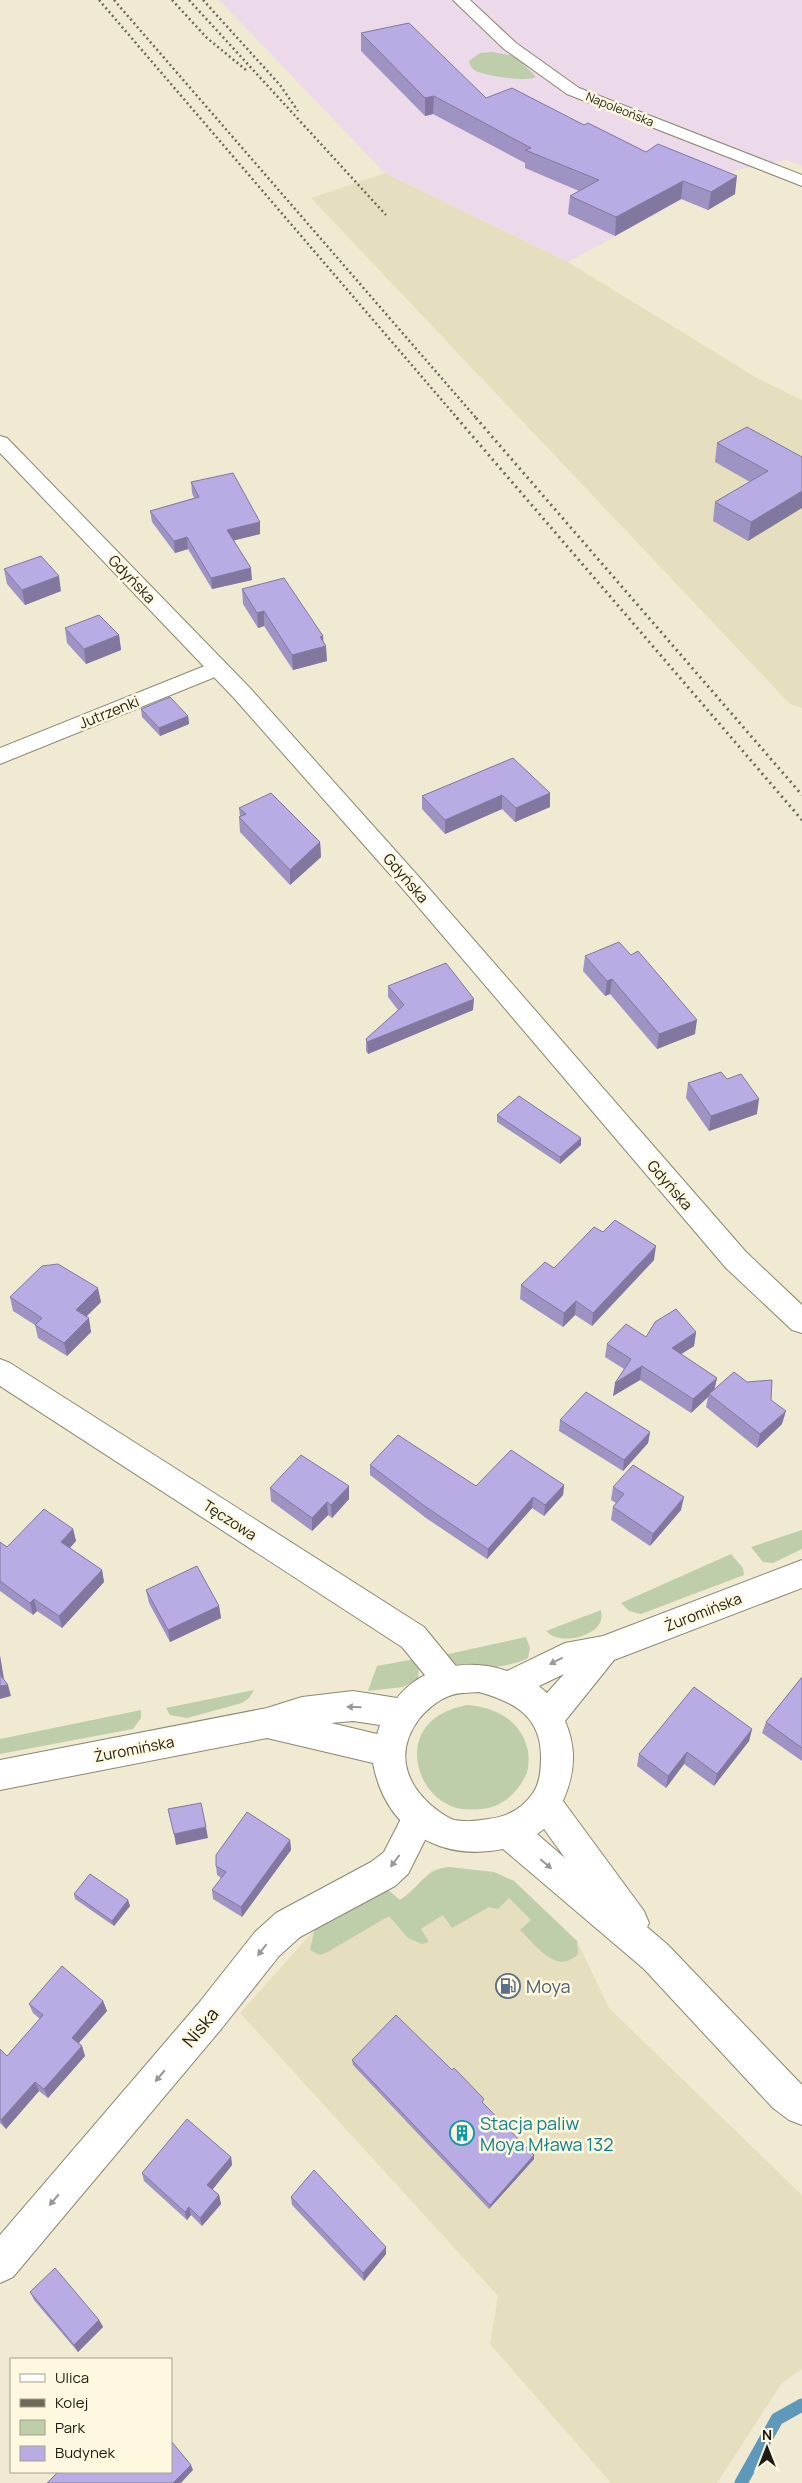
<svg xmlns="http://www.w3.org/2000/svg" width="802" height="2483" font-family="Manrope,sans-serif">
<rect width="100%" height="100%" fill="#f0ead2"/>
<path fill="#e6dfbf" d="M385 173 568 262 757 378 802 400V708L790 704 311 198Z
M448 1867 494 1872 514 1881 577 1941 609 2008 802 2195V2369L782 2383 717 2483H611L490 2344 498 2296 240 2013 318 1926 388 1890 400 1900 410 1894 432 1870Z"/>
<path fill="#ecd9ea" d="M219 0H802V166L787 160 737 170 568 262 385 173Z"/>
<path fill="#beceaa" d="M492 52 515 56 536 77C528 82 485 76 476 71 472 69 470 66 469 61L480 53Z
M802 1530V1549L773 1563 763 1562 751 1547Z
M731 1554 743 1568 744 1575 641 1614 629 1611 621 1603Z
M601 1610C602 1616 602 1621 598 1626 587 1639 558 1644 546 1631Z
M526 1637 530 1648 528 1658C514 1666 467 1674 452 1664 449 1662 446 1658 444 1655Z
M420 1658 418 1679 403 1687 368 1691 377 1666Z
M254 1690 249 1698 242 1703 187 1718 170 1715 166 1708Z
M466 1705C496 1707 521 1720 528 1751 529 1759 529 1770 525 1777 516 1794 501 1808 481 1809 471 1810 460 1810 451 1806 417 1792 403 1742 435 1718 444 1711 455 1708 466 1705Z
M141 1710V1718L133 1729 0 1754V1739Z
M448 1867 494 1872 514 1881 577 1941 578 1954C556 1976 536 1945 520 1930L531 1920 509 1898 498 1909 489 1907 452 1928 443 1915 421 1929 429 1942 422 1944 408 1938 389 1916 326 1953 319 1955 310 1950 314 1932 318 1926 388 1890 400 1900C420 1887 424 1870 448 1867Z"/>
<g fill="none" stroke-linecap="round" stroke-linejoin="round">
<path stroke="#5e98bb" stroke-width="13" d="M741 2483 777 2419 802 2405"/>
<defs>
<path id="minor" d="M453 0H470L516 43 579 88 802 175V186L567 94 504 49Z
M217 661 225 663 228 668 225 673 0 764V748Z
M0 1359 10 1363 424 1627 460 1671 465 1681 460 1691 449 1696 438 1691 402 1647 0 1386Z
M419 1802 431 1807 436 1818 408 1874 395 1886 300 1937 279 1956 222 2028 13 2277 0 2283V2235L198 2004 255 1932 276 1913 371 1862 384 1852 407 1807Z"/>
<path id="major" d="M0 436 7 438 249 687 419 877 746 1252 802 1305V1333L792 1330 726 1268 403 889 233 697 0 453Z
M802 1560V1588L614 1660 565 1721C577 1749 575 1773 563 1801L644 1911 649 1923 647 1927 668 1945 802 2085V2125L789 2120 773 2108 644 1969 503 1849C439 1862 385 1829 373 1763L267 1738 0 1790V1760L267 1708 302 1697 353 1691 397 1698C423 1665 470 1658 507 1671L565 1643 603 1636ZM564 1674 547 1693 539 1686ZM479 1692C514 1702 541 1716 541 1757 541 1769 540 1783 533 1793 522 1809 507 1817 488 1819 478 1821 465 1822 454 1820 446 1817 438 1811 432 1806 403 1781 396 1750 419 1719 426 1710 438 1700 449 1696 458 1692 469 1693 479 1692ZM353 1721 380 1725 377 1734 331 1723ZM544 1829 565 1858 537 1834Z"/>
</defs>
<use href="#minor" stroke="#8c8771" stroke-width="2"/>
<use href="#major" stroke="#8c8771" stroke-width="2"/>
<use href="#minor" fill="#fff" fill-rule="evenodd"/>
<use href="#major" fill="#fff" fill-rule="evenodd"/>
<path stroke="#6d6a5c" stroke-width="2.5" stroke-dasharray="2 3" stroke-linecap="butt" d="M99 0 458 419
M114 0 477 419
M172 0 207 38 246 70
M189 0 386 215
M203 0 280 85 298 111"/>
<path stroke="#6d6a5c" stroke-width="3" stroke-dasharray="2 4" stroke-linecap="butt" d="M457 418 802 820
M476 418 802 795"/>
</g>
<path fill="#9f93c3" d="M361 33 486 98 584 125 735 194 708 210 681 199 615 236 568 214 570 196 579 191 525 168V163L433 114 425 116 361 51Z
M717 443 802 457 748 541 713 521 715 502 750 482 715 462Z
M191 482 260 534 234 540 252 580 212 589 188 549 175 553 152 522 150 511 194 498 192 493Z
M4 569 61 591 25 605 7 584Z
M242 589 323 642 327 661 293 670 264 626 258 628 243 604Z
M65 628 119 635 121 650 86 664 67 643Z
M141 709 188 716 189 724 160 736 142 717Z
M513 758 550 807 515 822 502 809 445 834 422 809V796Z
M239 808 320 842 321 857 290 885 240 832 239 817H240Z
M585 956 695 1034 657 1049 610 994 605 996 583 971Z
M388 986 473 1010 368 1054 366 1051V1039L398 1010 388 997Z
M727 1079 757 1114 709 1131 686 1098 688 1083Z
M497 1115 581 1145 560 1164 497 1122Z
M654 1260 592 1326 575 1315 563 1327 520 1299 521 1285Z
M10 1297 101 1302 86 1316 91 1332 67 1356 38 1338 35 1325 13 1311Z
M696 1332 694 1346 681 1354 717 1378 714 1389 771 1400 782 1424 757 1448 706 1407 708 1397 691 1413 640 1380 613 1396 624 1369 605 1357 607 1344 646 1337Z
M560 1420 650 1432 648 1443 623 1471 559 1431Z
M370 1465 476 1486 564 1485 563 1495 544 1516 532 1508 487 1559 426 1518 370 1475Z
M349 1486V1499L332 1518 328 1515 312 1531 271 1501 270 1488Z
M613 1487 681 1510 650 1546 611 1520 613 1507 616 1503 611 1500Z
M73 1529 76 1541 70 1548 102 1570 104 1582 62 1628 37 1611 33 1615 0 1591V1542L7 1547Z
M146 1590 219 1606 221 1618 170 1642 149 1603Z
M802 1677V1761L762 1733 766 1722Z
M752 1729 749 1741 714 1786 684 1764 666 1788 637 1766 639 1754Z
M290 1840 291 1850 242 1917 213 1899 212 1890 221 1878 217 1875 216 1866Z
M74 1894 128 1900 130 1906 114 1926 75 1899Z
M103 2001 107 2011 79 2043 82 2046 85 2056 48 2098 39 2091 6 2129 0 2123V2049L7 2056 40 2019 33 2013 29 2004Z
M352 2060 484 2104 534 2159 489 2209 353 2065Z
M231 2157 232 2165 212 2190 219 2195 221 2204 202 2226 191 2215 187 2220 144 2181 142 2173Z
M291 2197 386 2247V2254L364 2281 292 2205Z
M30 2292 99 2320 103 2327 78 2352 34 2300Z"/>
<path fill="#82789f" d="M434 96 433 114 425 116V98Z
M737 176 735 194 708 210 711 192Z
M683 181 681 199 615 236 616 217Z
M802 491V508L748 541 751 522Z
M260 522V534L228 542 227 530Z
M187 537 188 549 175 553 174 541Z
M251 568 252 580 212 589 211 578Z
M59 576 61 591 25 605 22 590Z
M264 611V626L258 628 257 613Z
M119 635 121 650 86 664 84 649Z
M323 636 324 647 326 646 327 661 293 670 292 655 320 637Z
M188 716 189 724 160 736 159 728Z
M550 793V807L515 822 516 808Z
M502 795V809L445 834V820Z
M320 842 321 857 290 885V870Z
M612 979 610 994 605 996 607 981Z
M474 999 473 1010 368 1054 367 1042Z
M697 1020 695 1034 657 1049 659 1034Z
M759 1099 757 1114 709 1131 711 1116Z
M581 1138V1145L560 1164V1157Z
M656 1246 654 1260 592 1326 593 1313Z
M98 1288 101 1302 79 1324 76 1310Z
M576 1301 575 1315 563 1327 564 1313Z
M89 1318 91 1332 67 1356 64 1343Z
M696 1332 694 1346 670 1361 672 1348Z
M642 1366 640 1380 613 1396 615 1383Z
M717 1378 714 1392 709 1394 708 1397 691 1413 693 1399Z
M786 1411 782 1424 757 1448 760 1434Z
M650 1432 648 1443 623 1471 624 1460Z
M564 1485 563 1495 544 1516 545 1505Z
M349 1486V1499L332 1518 331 1505Z
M533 1497 532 1508 487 1559 488 1549Z
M684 1497 681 1510 650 1546 653 1534Z
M327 1502 328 1515 312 1531V1518Z
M73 1529 76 1541 64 1554 61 1542Z
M102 1570 104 1582 62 1628 59 1616Z
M34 1599 37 1611 33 1615 30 1603Z
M219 1606 221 1618 170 1642 168 1630Z
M0 1655 5 1685H8L11 1696 0 1699V1686L1 1676 0 1667Z
M752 1729 749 1741 714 1786 717 1774Z
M687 1752 684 1764 666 1788 668 1776Z
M206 1827 208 1838 176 1845 174 1834Z
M290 1840 291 1850 242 1917 241 1907Z
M128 1900 130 1906 114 1926 112 1921Z
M103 2001 107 2011 75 2047 72 2038Z
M82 2046 85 2056 48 2098 44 2089Z
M35 2082 39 2091 6 2129 1 2120Z
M534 2155V2159L489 2209 490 2205Z
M231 2157 232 2165 209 2194 207 2185Z
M219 2195 221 2204 202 2226 200 2218Z
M189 2207 191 2215 187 2220 185 2212Z
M386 2247V2254L364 2281 363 2273Z
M99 2320 103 2327 78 2352 74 2345Z
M191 2465 193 2470 181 2483H173Z"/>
<path fill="#b9abe3" stroke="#82789f" d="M409 23 486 98 512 88 584 125 588 123 646 152 658 144 737 176 711 192 683 181 616 217 570 196 599 180 525 150 531 148 434 96 425 98 361 33Z
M747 427 802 457V491L751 522 715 502 768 471 717 443Z
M233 473 260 522 227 530 251 568 211 578 187 537 174 541 150 511 199 497 191 482Z
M41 556 59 576 22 590 4 569Z
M284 578 323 636 320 637 326 646 292 655 264 611 257 613 242 589Z
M99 615 119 635 84 649 65 628Z
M170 697 188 716 159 728 141 709Z
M513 758 550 793 516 808 502 795 445 820 422 796Z
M271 793 320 842 290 870 239 817 246 814 239 808Z
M619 942 631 955 638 951 697 1020 659 1034 612 979 607 981 585 956Z
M446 963 474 999 367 1042 366 1039 404 1005 388 986Z
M721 1072 727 1079 741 1074 759 1099 711 1116 688 1083Z
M519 1096 581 1138 560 1157 497 1115Z
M615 1220 656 1246 593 1313 576 1301 564 1313 521 1285 545 1262 554 1268 594 1227 603 1232Z
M58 1264 98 1288 76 1310 89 1318 64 1343 35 1325 42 1318 10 1297 42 1266Z
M676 1309 696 1332 672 1348 717 1378 693 1399 642 1366 615 1383 631 1359 607 1344 626 1324 646 1337 655 1322Z
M734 1372 747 1382 772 1380 771 1400 786 1411 760 1434 709 1394Z
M586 1392 650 1432 624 1460 560 1420Z
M398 1435 476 1486 511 1450 564 1485 545 1505 533 1497 488 1549 426 1507 370 1465Z
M301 1455 349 1486 331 1505 327 1502 312 1518 270 1488Z
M633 1465 684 1497 653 1534 613 1507 624 1494 613 1487Z
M44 1509 73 1529 61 1542 102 1570 59 1616 34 1599 30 1603 0 1581V1542L7 1547Z
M197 1566 219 1606 168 1630 146 1590Z
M0 1667 1 1676 8 1685 0 1686Z
M802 1677V1748L766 1722Z
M694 1687 752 1729 717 1774 687 1752 668 1776 639 1754Z
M201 1803 206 1827 174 1834 168 1809Z
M247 1812 290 1840 241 1907 212 1890 226 1872 216 1866V1855Z
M90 1874 128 1900 112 1921 74 1894Z
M62 1966 103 2001 72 2038 82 2046 44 2089 35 2082 1 2120 0 2118V2049L7 2056 43 2015 29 2004Z
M396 2015 452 2070 454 2068 484 2099 482 2102 534 2155 490 2205 352 2060Z
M187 2119 231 2157 207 2185 219 2195 200 2218 189 2207 185 2212 142 2173Z
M314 2170 386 2247 363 2273 291 2197Z
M55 2268 99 2320 74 2345 30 2292Z
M171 2441 191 2465 173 2483H47L58 2472H171Z"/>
<defs><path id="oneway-solid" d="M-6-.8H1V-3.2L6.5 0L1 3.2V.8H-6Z" transform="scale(1.25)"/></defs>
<g fill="#999895">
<use href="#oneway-solid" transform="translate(556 1661) rotate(153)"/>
<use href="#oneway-solid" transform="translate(354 1707) rotate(-178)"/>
<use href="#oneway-solid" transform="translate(395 1861) rotate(127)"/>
<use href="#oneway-solid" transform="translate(546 1864) rotate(40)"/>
<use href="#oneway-solid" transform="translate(262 1950) rotate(128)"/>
<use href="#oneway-solid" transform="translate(160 2076) rotate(130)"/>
<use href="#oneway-solid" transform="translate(54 2200) rotate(130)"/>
</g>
<defs>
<symbol id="fuel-ring" viewBox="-11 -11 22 22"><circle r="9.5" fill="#fdf8df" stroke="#5c6f8a" stroke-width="1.5"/><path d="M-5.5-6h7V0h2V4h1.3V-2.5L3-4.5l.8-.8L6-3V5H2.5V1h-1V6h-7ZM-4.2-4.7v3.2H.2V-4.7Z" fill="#5c6f8a"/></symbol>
<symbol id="building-ring" viewBox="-11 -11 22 22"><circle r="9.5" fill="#fdf8df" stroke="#0f9aa8" stroke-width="1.5"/><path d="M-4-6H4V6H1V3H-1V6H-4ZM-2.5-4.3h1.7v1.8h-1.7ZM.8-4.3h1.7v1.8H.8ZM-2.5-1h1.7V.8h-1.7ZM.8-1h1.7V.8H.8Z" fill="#0f9aa8"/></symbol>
</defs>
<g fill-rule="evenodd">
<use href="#fuel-ring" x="494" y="1972" width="28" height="28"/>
<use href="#building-ring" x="448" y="2119" width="28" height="28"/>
</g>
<g text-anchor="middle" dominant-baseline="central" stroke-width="5" stroke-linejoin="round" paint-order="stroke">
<g font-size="12" fill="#1d1b13" stroke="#fdf8df">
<text transform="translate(620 109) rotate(22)">Napoleońska</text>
</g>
<g font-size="15" fill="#1d1b13" stroke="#fdf8df">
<text transform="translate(132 579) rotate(46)">Gdyńska</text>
<text transform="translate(109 712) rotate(-22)">Jutrzenki</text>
<text transform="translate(406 878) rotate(49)">Gdyńska</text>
<text transform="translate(670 1185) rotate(49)">Gdyńska</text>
<text transform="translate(230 1520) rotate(33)">Tęczowa</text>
<text transform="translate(703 1612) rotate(-21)">Żuromińska</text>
<text transform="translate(134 1749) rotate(-11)">Żuromińska</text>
</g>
<g font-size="18" fill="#4e5e75" stroke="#fdf8df" text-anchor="start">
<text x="526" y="1986">Moya</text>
</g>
<g font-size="18" fill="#1d1b13" stroke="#fdf8df">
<text transform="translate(200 2027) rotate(-50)">Niska</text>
</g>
<g font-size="18" fill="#0d838f" stroke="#fdf8df" text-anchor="start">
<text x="480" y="2123">Stacja paliw<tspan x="480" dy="21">Moya Mława 132</tspan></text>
</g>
</g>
<rect x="10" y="2358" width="162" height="115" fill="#fdf8df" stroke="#a3a08d"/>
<rect x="20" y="2374" width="25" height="8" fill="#ffffff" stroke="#a3a08d"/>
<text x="55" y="2383" font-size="15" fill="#1d1b13">Ulica</text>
<rect x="20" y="2399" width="25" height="8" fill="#6d6a5c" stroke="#a3a08d"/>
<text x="55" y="2408" font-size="15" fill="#1d1b13">Kolej</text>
<rect x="20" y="2420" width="25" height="15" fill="#beceaa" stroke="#a3a08d"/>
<text x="55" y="2433" font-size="15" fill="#1d1b13">Park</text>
<rect x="20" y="2446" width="25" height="15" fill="#b9abe3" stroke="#a3a08d"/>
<text x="55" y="2458" font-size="15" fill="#1d1b13">Budynek</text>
<g transform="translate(767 2448)" stroke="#fdf8df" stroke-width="4" paint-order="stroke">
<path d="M0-4L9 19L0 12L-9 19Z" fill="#1d1b13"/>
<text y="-8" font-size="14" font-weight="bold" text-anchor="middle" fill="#1d1b13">N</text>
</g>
</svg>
